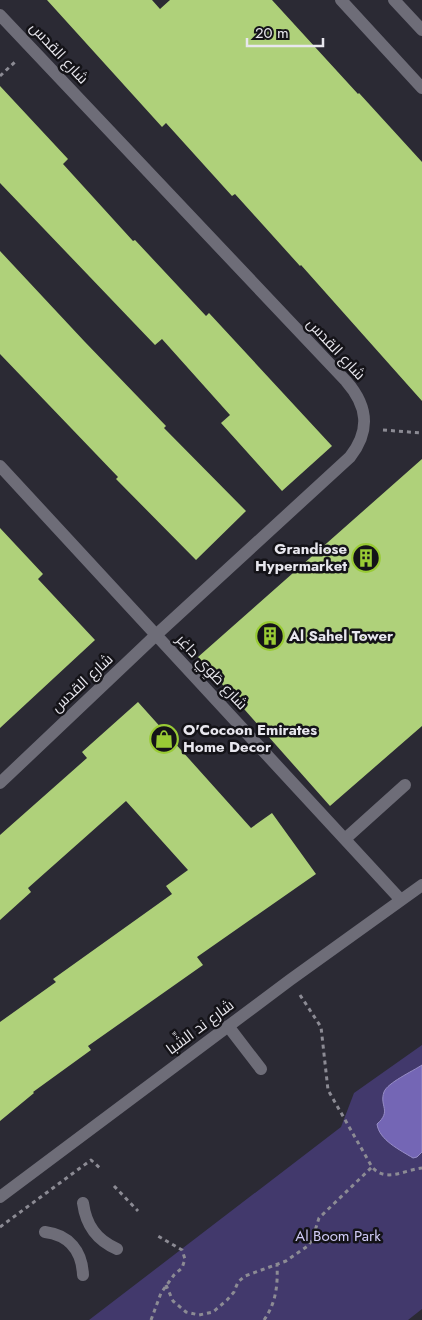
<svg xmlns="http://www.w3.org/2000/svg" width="422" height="1320" font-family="Jost,Cairo,sans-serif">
<rect width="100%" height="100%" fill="#2b2a34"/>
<path fill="#42396c" d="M422 1045V1309L408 1320H89L341 1127 354 1093Z"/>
<path fill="#7466b5" stroke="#978dc6" d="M422 1065V1152L417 1157 413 1158C400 1150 379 1140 377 1124 392 1111 379 1106 384 1092 387 1083 413 1071 422 1065Z"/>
<path fill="#afd17a" d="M47 0H152L160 9 170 0H272L358 94 359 93 422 162V401L301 265 300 266 235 194 232 196 166 123 162 127Z
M0 86 68 159 63 164 133 241 135 240 206 316 209 313 332 446 282 491 221 423 230 415 162 339 155 345 0 183Z
M0 251 85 342 166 426 164 428 246 511 196 560 116 479 118 477 0 354Z
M422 459V726L330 806 198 657Z
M0 528 43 574 38 579 95 640 0 728Z
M138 702 251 828 272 813 316 874 197 957 203 965 88 1046 91 1050 33 1092 34 1093 0 1121V1022L56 982 53 979 172 894 166 886 188 870 126 801 28 888 31 892 0 920V835L87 758 82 752Z"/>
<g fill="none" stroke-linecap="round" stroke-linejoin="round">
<path stroke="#8c8b94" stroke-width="3" stroke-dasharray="4 4" stroke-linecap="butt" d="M0 76 17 60
M383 430 422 433
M300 995 321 1027 328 1090 372 1167C386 1183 404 1170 422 1168
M114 1186 138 1211
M0 1227 91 1160 102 1170
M166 1285 173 1301 186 1312 199 1315 213 1312 227 1300 234 1292 238 1282 245 1276 286 1261 309 1245 313 1237 319 1218 372 1167
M151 1320 161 1293 174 1275 182 1268 185 1259 182 1250 158 1236
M264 1320C276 1303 278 1285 277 1265"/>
<path stroke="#6e6d78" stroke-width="12" d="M341 0 422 88
M394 0 422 30
M0 15 346 381C368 406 371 430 350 457L156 635 0 783
M0 466 400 899
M345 839 405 785
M228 1026 261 1069
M0 1197 290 980 422 885
M83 1203C86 1225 96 1240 117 1249
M45 1232C69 1235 82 1251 83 1275"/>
</g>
<defs>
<symbol id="building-ring" viewBox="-11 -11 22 22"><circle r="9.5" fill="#141318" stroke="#99cb35" stroke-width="1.5"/><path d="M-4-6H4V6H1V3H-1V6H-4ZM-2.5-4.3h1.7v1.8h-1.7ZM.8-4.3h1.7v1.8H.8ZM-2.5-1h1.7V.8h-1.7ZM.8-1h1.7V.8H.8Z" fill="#99cb35"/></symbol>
<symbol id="shop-ring" viewBox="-11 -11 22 22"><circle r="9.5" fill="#141318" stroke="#99cb35" stroke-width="1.5"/><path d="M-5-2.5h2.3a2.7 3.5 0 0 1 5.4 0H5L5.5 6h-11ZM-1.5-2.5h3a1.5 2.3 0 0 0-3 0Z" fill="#99cb35"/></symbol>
</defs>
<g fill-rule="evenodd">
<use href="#building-ring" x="350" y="542" width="32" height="32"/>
<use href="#building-ring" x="254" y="620" width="32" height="32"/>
<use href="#shop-ring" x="148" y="723" width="32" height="32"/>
</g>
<g text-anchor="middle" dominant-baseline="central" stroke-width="5" stroke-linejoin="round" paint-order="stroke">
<g font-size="15" fill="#e8e7ee" stroke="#141318">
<text transform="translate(59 53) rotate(47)">شارع القدس</text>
<text transform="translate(336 349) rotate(47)">شارع القدس</text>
<text transform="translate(212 672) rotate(47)">شارع طَوِي داغِر</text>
<text transform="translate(82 683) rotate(-43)">شارع القدس</text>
<text transform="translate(200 1027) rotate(-37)">شارع ند الشِّبا</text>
</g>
<g font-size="15" font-weight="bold" fill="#e8e7ee" stroke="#141318" text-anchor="start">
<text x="347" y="549" text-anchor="end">Grandiose<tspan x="347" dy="17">Hypermarket</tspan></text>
<text x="289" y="636">Al Sahel Tower</text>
<text x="183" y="730">O'Cocoon Emirates<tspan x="183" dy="17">Home Decor</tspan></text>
</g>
<g font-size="15" fill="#d1ccf7" stroke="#141318">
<text x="338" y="1236">Al Boom Park</text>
</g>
</g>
<path d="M247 38v8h76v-8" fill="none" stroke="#e8e7ee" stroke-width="2.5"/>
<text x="255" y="38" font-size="15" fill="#e8e7ee" stroke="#141318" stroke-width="4" paint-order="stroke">20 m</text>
</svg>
